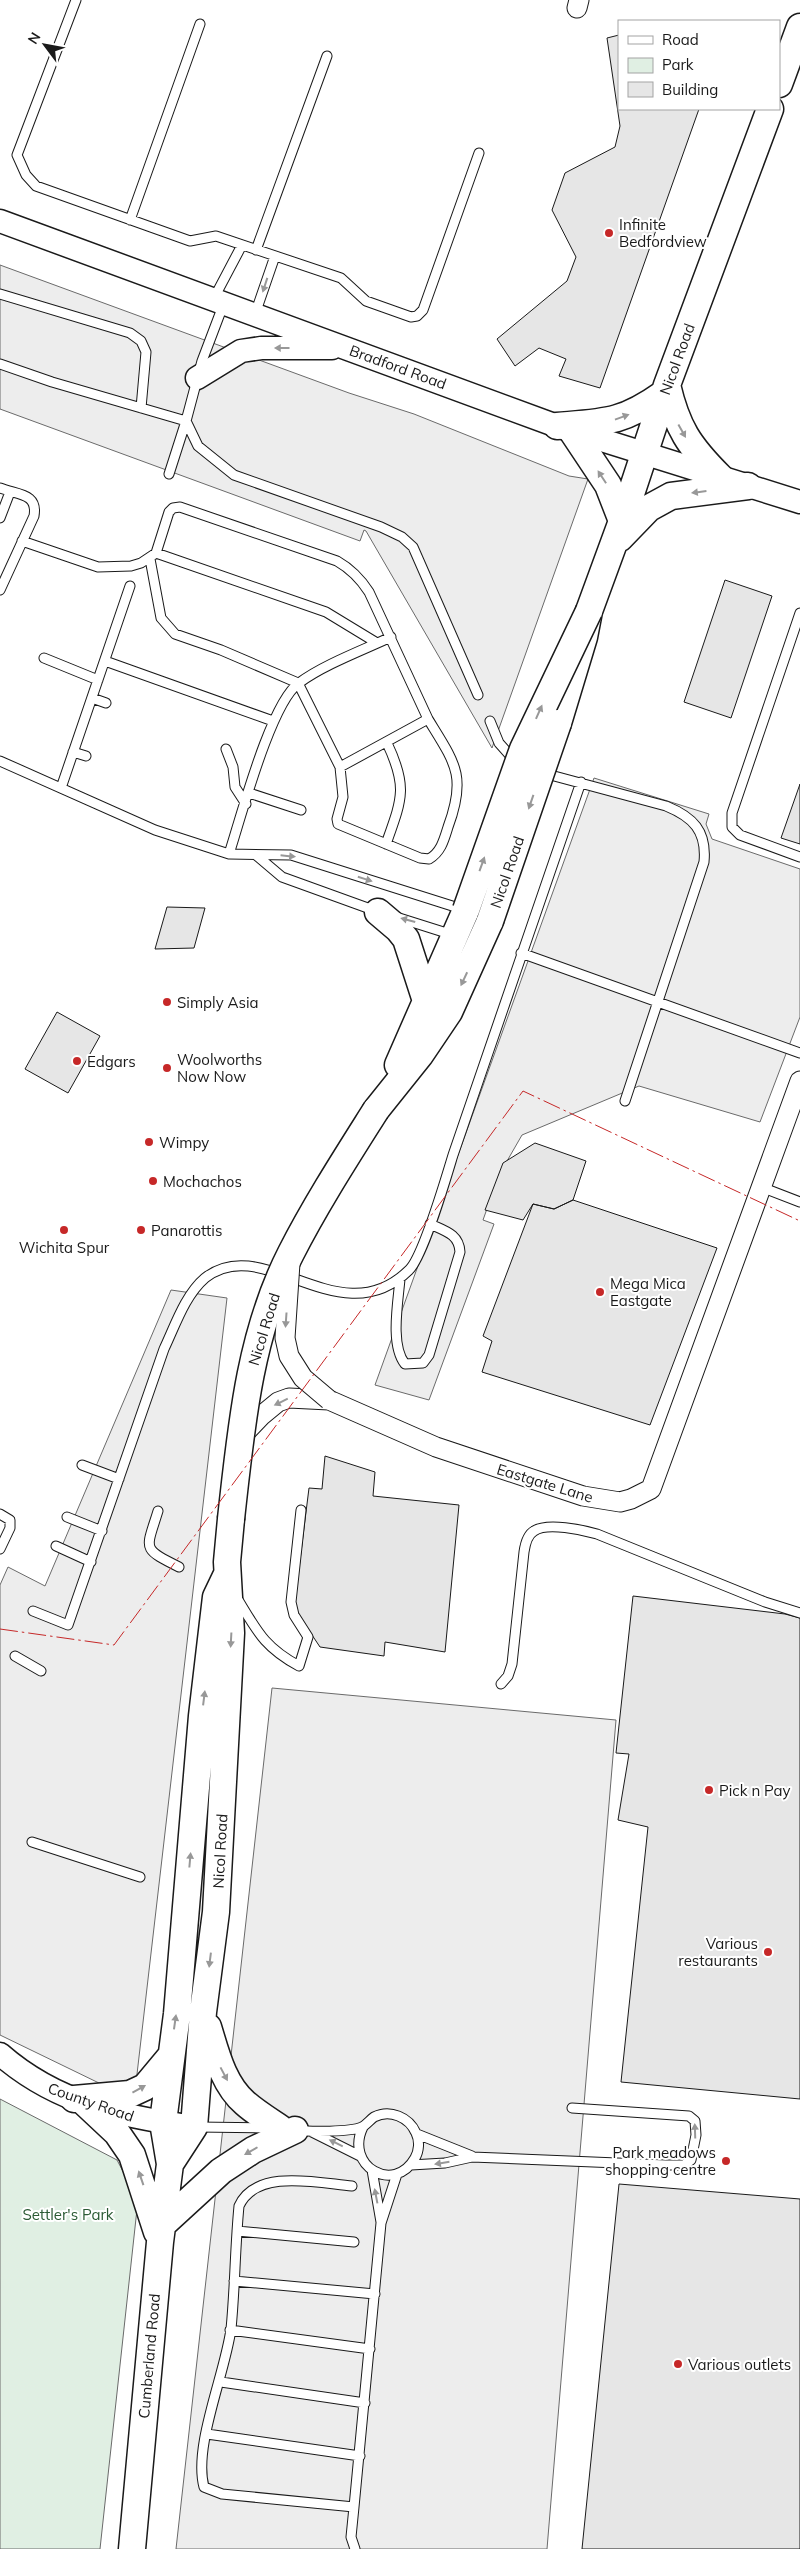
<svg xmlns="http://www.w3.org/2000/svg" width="800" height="2549" font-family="Mulish,sans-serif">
<rect width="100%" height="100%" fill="#fff"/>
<path fill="#e0efe3" stroke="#6a6a6a" d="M0 2099 117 2160 138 2200 100 2549H0Z"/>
<path fill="#ededed" stroke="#6a6a6a" d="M0 265 349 393 414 414 569 476 588 479 492 748 366 531 364 530 360 541 0 409Z
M594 778 709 814 706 824 712 839 800 869V1017L760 1122 639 1086 522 1135 499 1175 483 1220 494 1224 429 1400 375 1385Z
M171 1290 227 1298 134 2100 0 2035V1585L8 1567 45 1586Z
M272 1688 616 1720 547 2549H176Z"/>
<path fill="#e6e6e6" stroke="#1a1a1a" d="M619 35V109H699L600 388 559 376 566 359 539 348 515 366 497 339 567 281 576 257 552 210 565 173 615 147 620 126 607 38Z
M725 580 772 596 731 718 684 702Z
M800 784V844L781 838Z
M167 907 205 908 194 948 155 949Z
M57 1012 100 1036 68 1093 25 1069Z
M535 1143 586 1161 573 1200 554 1209 533 1204 523 1220 485 1210 503 1163Z
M573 1200 717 1248 650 1425 482 1372 492 1341 483 1336 533 1204 554 1209Z
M325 1456 375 1472 373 1496 459 1505 445 1652 385 1642 384 1656 320 1647 294 1608 309 1488 322 1489Z
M633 1596 785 1614 800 1618V2099L621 2082 648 1827 618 1820 629 1754 616 1753Z
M619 2184 800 2199V2549H582Z"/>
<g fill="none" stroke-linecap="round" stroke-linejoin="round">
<defs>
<path id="service" d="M76 0 17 155 26 175 36 186 190 241 216 236 341 278 366 301 411 317 417 316 423 310 479 153
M130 220 200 24
M256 250 327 56
M0 294 130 333 141 341 146 352 141 408
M214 298 242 245
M224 303 202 361 186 421 198 446 234 475 381 527 402 537 413 547 478 695
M255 314 275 256
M0 364 52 382 186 421 169 474
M0 488C18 495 38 493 34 516L0 590
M0 518 10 492
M22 541 98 567 131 566 141 563 156 553 169 512 173 508 180 507 337 561C351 569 360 578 369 592L428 719 340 767
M156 553 326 612 377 643
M150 559 161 618 175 634 221 650 298 683 340 767 343 797 337 819 338 824 420 858 429 859C441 852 444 840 448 827 467 776 455 763 428 719
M800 613 732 813V827L740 835 800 857
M44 658 98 680
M105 661 273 721
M92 698 106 703
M490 721 499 743 515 761
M226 749 233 767 235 787 246 804
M73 752 86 756
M0 761 155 830 229 854 291 855 465 910
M543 773 666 806C693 817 707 831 704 862L625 1101
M61 788 130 586
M249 793 301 810
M386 844C402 799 408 787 387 743
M229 854C241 817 271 702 299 683 323 665 363 650 391 637
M256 855 282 877 376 911
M396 917 453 935
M521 953 800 1053
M761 1187 800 1202
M400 1279C398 1303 390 1345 405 1364L423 1363 429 1355 460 1252C459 1234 445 1231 430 1224
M82 1465 119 1479
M158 1511C146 1550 141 1548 179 1567
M0 1514 10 1520V1528L0 1549
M67 1517 102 1531
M56 1546 91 1562
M237 1598C257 1631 264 1647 299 1666L308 1637 294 1615 291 1602 301 1510
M33 1611 68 1625 164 1349C175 1326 185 1295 205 1278 264 1231 340 1338 409 1270 423 1257 446 1178 453 1155 496 1031 538 906 581 782
M15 1656 41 1671
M501 1684 508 1676 512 1664 524 1552C525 1545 527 1535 534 1531 547 1522 583 1530 597 1534L765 1602 800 1613
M32 1842 140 1877
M197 2127 267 2128
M297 2130C310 2132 350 2132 362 2127 366 2125 370 2120 374 2117 390 2109 409 2117 416 2133 420 2141 419 2151 415 2158 394 2195 344 2166 363 2127
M312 2132 360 2156
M417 2134 472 2156
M411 2165 445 2163 472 2157 666 2165H684L691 2160 696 2135 695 2121 689 2116 572 2108
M372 2170 381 2222
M352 2186C318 2183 256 2168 239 2206 235 2247 235 2289 231 2329 225 2374 193 2446 204 2487L222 2494 354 2507
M237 2231 354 2242
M234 2281 375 2294
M230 2330 370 2349
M221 2382 365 2403
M207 2434 360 2456
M355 2549 351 2537 354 2507 381 2223 397 2174"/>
<path id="minor" d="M577 8 579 0
M240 1438 261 1416 278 1402 289 1398 329 1400 436 1447 583 1496 620 1502 631 1499 651 1489 800 1081"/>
<path id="tertiary" d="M0 221 557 426 800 502
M197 378 241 351 261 348H332
M0 2054C57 2104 121 2116 194 2127"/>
<path id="secondary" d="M779 84 800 27
M667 385C677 428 689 446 720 477
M557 426C605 422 622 423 663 394
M572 431 608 485 622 521
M620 538 649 508 671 496 748 486
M558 723 584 637 589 611 622 521 667 385 770 109
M378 912 398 929 406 939 426 1001
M398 1065 466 910
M376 1110 420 1055 449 1012 490 921
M208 2027C216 2053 223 2084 245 2103 255 2112 268 2120 280 2128
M74 2099 130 2094 145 2087 170 2057
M85 2103 117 2133 132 2155 157 2232
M170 2164 194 2127 203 2012 216 1912 231 1633 227 1562 231 1519
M161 2226 221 2171 253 2150 295 2130
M132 2549 160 2242 170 2164 163 2122 177 2014 202 1716 216 1597 227 1574"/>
</defs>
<use href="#service" stroke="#1a1a1a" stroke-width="11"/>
<use href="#minor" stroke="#1a1a1a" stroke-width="21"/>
<use href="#tertiary" stroke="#1a1a1a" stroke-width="25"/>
<use href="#secondary" stroke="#1a1a1a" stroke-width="29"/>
<use href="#service" stroke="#fff" stroke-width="9"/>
<use href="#minor" stroke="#fff" stroke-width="19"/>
<use href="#tertiary" stroke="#fff" stroke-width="22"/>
<use href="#secondary" stroke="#fff" stroke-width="26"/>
<defs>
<path id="minor-bridge" d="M290 1263 285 1338 289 1356 303 1378 329 1400"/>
<path id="secondary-bridge" d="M466 910 523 749 589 611
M490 921 558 723
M231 1519C241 1429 249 1335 291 1253 316 1204 347 1156 376 1110"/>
</defs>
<use href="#minor-bridge" stroke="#1a1a1a" stroke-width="21" stroke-linecap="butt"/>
<use href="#secondary-bridge" stroke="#1a1a1a" stroke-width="29" stroke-linecap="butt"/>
<use href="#minor-bridge" stroke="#fff" stroke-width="19"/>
<use href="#secondary-bridge" stroke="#fff" stroke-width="26"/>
<path stroke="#c62828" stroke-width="1" stroke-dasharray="18 4 2.5 4" stroke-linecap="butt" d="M0 1629 114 1645 523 1091 800 1221"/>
</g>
<defs><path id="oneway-solid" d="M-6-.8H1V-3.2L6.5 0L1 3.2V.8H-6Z" transform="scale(1.25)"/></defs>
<g fill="#989898">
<use href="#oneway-solid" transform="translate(265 285) rotate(108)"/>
<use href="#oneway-solid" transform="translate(282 348) rotate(180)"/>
<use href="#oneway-solid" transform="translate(622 417) rotate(-20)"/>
<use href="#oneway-solid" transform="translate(682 431) rotate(61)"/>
<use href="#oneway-solid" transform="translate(602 477) rotate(-123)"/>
<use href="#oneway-solid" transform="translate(699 492) rotate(173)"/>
<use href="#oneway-solid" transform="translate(539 712) rotate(-66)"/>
<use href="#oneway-solid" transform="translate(531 802) rotate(109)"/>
<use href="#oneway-solid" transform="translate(288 856) rotate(6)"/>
<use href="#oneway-solid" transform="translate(482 864) rotate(-70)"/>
<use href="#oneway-solid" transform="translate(365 879) rotate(17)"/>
<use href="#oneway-solid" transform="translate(408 920) rotate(-165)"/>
<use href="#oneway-solid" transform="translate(464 979) rotate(115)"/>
<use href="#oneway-solid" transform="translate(286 1320) rotate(94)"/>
<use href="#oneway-solid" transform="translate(281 1402) rotate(154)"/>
<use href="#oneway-solid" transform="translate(231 1640) rotate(93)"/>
<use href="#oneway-solid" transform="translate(204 1698) rotate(-83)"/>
<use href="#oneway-solid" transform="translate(190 1860) rotate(-85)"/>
<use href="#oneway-solid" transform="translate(210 1960) rotate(97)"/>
<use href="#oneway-solid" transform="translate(175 2022) rotate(-82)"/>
<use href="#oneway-solid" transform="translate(224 2074) rotate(62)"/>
<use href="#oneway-solid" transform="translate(139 2089) rotate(-29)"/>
<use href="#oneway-solid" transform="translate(695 2131) rotate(-92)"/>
<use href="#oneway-solid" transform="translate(336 2143) rotate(-154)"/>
<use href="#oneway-solid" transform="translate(251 2151) rotate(150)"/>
<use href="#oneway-solid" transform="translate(442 2163) rotate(171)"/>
<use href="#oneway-solid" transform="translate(141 2178) rotate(-109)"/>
<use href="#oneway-solid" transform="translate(376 2196) rotate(-101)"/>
</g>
<g fill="#c62828" stroke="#fff" stroke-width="2">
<circle cx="609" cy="233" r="5"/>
<circle cx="167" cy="1002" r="5"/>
<circle cx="77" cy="1061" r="5"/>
<circle cx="167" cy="1068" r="5"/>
<circle cx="149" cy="1142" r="5"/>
<circle cx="153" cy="1181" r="5"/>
<circle cx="64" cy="1230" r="5"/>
<circle cx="141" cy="1230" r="5"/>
<circle cx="600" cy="1292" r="5"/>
<circle cx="709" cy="1790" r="5"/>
<circle cx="768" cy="1952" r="5"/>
<circle cx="726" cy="2161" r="5"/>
<circle cx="678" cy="2364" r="5"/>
</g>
<g text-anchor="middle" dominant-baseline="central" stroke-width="4" stroke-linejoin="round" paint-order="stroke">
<g font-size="15" fill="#1a1a1a" stroke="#fff" text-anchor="start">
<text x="619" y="224">Infinite<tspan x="619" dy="17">Bedfordview</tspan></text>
<text x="177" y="1002">Simply Asia</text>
<text x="177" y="1059">Woolworths<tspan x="177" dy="17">Now Now</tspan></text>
<text x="87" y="1061">Edgars</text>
<text x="159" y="1142">Wimpy</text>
<text x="163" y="1181">Mochachos</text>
<text x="151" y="1230">Panarottis</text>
<text x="64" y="1247" text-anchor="middle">Wichita Spur</text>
<text x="610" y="1283">Mega Mica<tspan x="610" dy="17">Eastgate</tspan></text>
<text x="719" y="1790">Pick n Pay</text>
<text x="758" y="1943" text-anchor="end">Various<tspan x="758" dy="17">restaurants</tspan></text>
<text x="716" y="2152" text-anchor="end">Park meadows<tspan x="716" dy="17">shopping centre</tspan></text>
<text x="688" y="2364">Various outlets</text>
</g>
<g font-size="15" fill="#1a1a1a" stroke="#fff">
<text transform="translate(677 359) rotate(-70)">Nicol Road</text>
<text transform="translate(398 367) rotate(20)">Bradford Road</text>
<text transform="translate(507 872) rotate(-71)">Nicol Road</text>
<text transform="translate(264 1329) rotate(-73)">Nicol Road</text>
<text transform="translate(545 1483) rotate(17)">Eastgate Lane</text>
<text transform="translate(220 1851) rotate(-87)">Nicol Road</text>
<text transform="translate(91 2102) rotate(19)">County Road</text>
<text transform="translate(149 2356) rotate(-85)">Cumberland Road</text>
</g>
<g font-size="15" fill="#2b5a34" stroke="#fff">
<text x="68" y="2214">Settler's Park</text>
</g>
</g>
<rect x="618" y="20" width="162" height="90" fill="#ffffff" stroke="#a3a3a3"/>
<rect x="628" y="36" width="25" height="8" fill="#ffffff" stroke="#a3a3a3"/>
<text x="662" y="45" font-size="15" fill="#1a1a1a">Road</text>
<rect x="628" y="58" width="25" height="15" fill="#e0efe3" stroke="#a3a3a3"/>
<text x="662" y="70" font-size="15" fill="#1a1a1a">Park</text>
<rect x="628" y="82" width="25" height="15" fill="#e6e6e6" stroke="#a3a3a3"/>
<text x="662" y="95" font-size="15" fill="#1a1a1a">Building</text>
<g transform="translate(45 45) rotate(302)" stroke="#ffffff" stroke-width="4" paint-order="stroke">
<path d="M0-4L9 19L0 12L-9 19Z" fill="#1a1a1a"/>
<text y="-8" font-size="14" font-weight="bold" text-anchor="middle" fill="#1a1a1a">N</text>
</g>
</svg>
